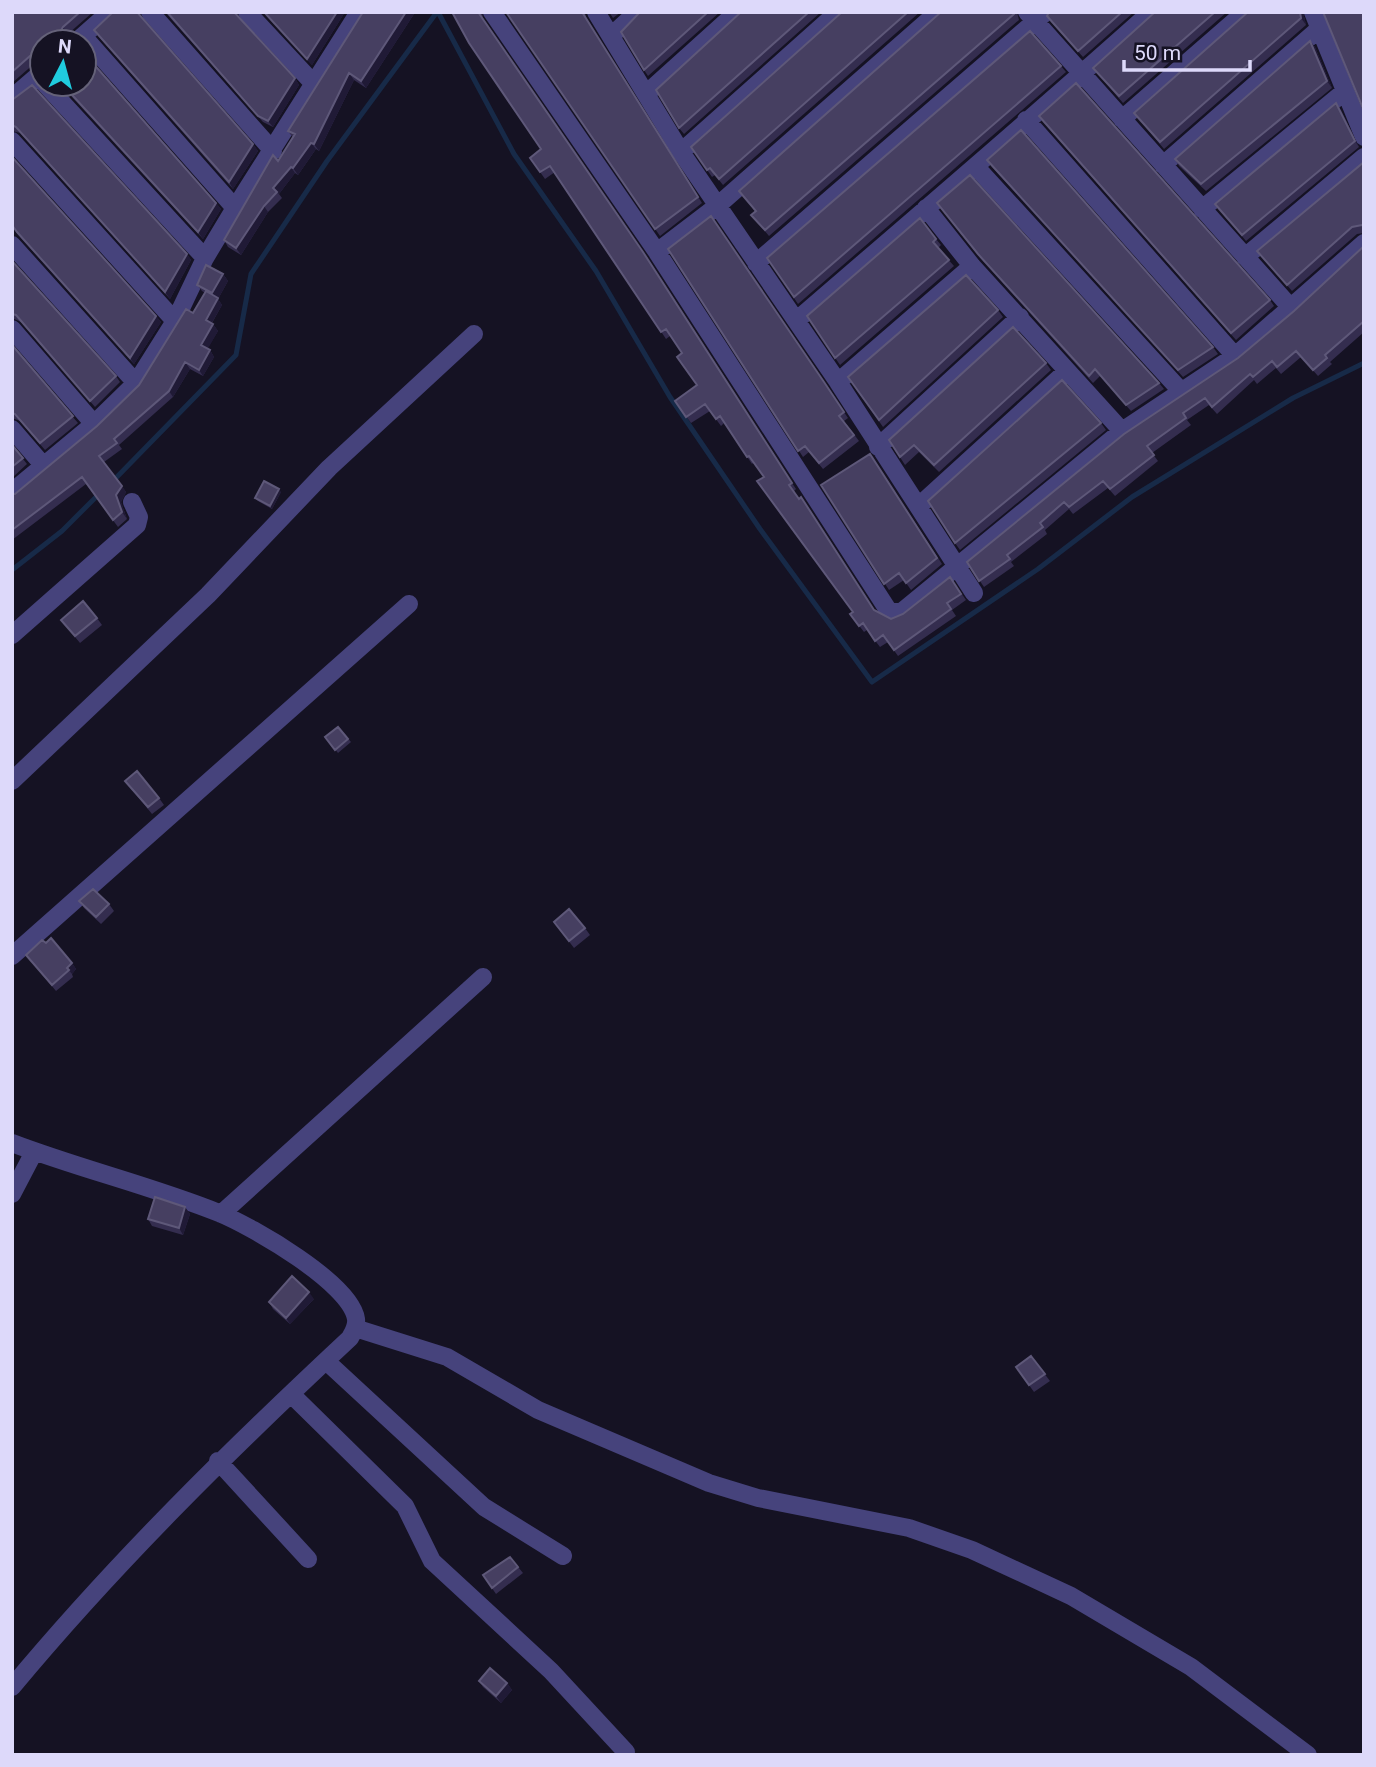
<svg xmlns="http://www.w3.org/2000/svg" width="1376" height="1767" font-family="Roboto,sans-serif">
<rect width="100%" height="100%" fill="#151223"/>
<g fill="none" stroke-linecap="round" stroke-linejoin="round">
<path stroke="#172a48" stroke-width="5" d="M438 12 514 154 596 271 670 397 760 529 872 682 1038 569 1132 497 1293 398 1364 363
M111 483 236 355 251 274 327 161 437 12
M12 570 62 531 99 494"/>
<path stroke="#46437c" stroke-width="18" d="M150 12 273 151
M247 12 313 83
M492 12 657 252 888 610 896 613 904 610 1122 431 1235 356 1364 243
M596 12 681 152 838 382 974 593
M1027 12 1292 309
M1313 12 1364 137
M83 36 235 208
M611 36 637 12
M76 42 110 12
M45 84 205 258
M646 94 737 12
M12 98 42 72
M1122 119 1245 12
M1026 120 1235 356
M12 141 175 321
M681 152 838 12
M1163 165 1320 28
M977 168 1181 391
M926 208 972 266 1122 431
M1202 209 1344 92
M12 245 136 383
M657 252 716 207 938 12
M1245 257 1364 157
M756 263 1046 12
M797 320C915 218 1034 117 1151 12
M12 329 94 424
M838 382 972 266
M12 429 43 465
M878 447 1020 317
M12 492 94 424 136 383 175 321 205 258 235 208 359 12
M920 505 1067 371
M12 635 137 525 139 517 132 502
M12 781 208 595 329 468 474 334
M12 956 409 604
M12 1143C80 1169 152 1186 219 1213 251 1226 351 1283 356 1319 357 1327 353 1332 350 1338 231 1449 116 1562 12 1687
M12 1194 34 1152
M221 1214 483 977
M355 1328 447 1357 538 1410 709 1483 758 1498 909 1528 972 1550 1071 1596 1191 1667 1308 1755
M326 1361 484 1507 563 1556
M291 1394 405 1506 432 1561 551 1671 626 1752
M218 1461 308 1559"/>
</g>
<path fill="#342d4f" d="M12 12H93L68 34 65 39 66 42H42V62L35 63 12 83Z
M165 12H236L237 16 295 78 299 85 273 127 263 122Z
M263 12H345L312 65Z
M363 12H413L414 14 366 88 354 80 319 151 316 149 298 175 295 173 279 194 282 198 268 212 241 255 228 247 224 240 293 138 288 131Z
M452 12H482L483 18 796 489 794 491 874 610 891 619 903 614 950 577 966 600 952 610 956 616 898 656 888 642 880 647 867 630 864 632 850 614 853 612 764 477 754 462 752 464 724 423 721 426 710 411 691 423 675 401 697 385 682 353 670 336 666 339 555 172 545 179 530 158 541 149Z
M506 12H585L586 18 702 203 660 236Z
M609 12H621L613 18Z
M640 12H720L648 76 644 70Z
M741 12H821L684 134 679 128Z
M842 12H920L723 185 715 175 712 177 691 147Z
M941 12H1017L1019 20 769 236 751 215 755 211 739 191Z
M1049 12H1134L1083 57 1051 22 1047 16Z
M1155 12H1227L1123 103 1093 68Z
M1248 12H1303L1306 25 1164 149 1134 113Z
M139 14 140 17 253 144 258 151 233 189 99 37 94 30Z
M1310 41 1315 47 1332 88 1206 191 1179 166 1175 159Z
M1061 66 1066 72 798 304 767 258Z
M60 84H84L216 203 221 209 203 239Z
M12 100 187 254 191 260 170 299 20 133 12 131Z
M1341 110 1359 147 1246 241 1215 204Z
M1039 116 1270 300 1274 306 1236 340 1043 122Z
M987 160 1213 347 1218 354 1183 377 992 167Z
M1364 162V233L1357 234 1292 291 1257 251Z
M942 210 1159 383 1164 389 1131 411 1100 376 1093 383 983 261Z
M711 216 848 418 844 421 859 441 823 469 809 452 803 457 668 249Z
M12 225 156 316 161 322 134 364 21 238Z
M936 239 941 245 938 248 954 266 840 365 807 316Z
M1364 246V332L1330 362 1332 364 1318 376 1301 357 1281 374 1276 368 1257 384 1254 380 1217 414 1209 405 1187 420 1191 425 1152 453 1158 461 1115 496 1108 488 1073 514 1069 509 1045 530 1047 534 1011 562 1014 566 984 587 967 562 1238 358 1294 311Z
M12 261 116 376 120 382 95 407 21 322 12 318Z
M223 274 228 281 218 299 222 305 212 323 218 331 207 349 210 350 214 357 203 376 190 369 173 397 119 445 122 449 104 462 126 492 121 502 127 519 118 527 86 484 12 540V494H15L97 426 139 385 193 313 205 293 202 291 197 285Z
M998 310 1003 317 883 427 848 377Z
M12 345 78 423 45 450 20 421 12 418Z
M1046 363 1051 370 939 472 919 452 905 465 889 440Z
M1101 423 1106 430 960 550 955 543Z
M12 445 27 464 12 478Z
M870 454 942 564 911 590 904 580 889 590 821 485Z
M281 492 272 509 258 501 255 498Z
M97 618 102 625 80 643 61 620Z
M338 727 351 742 338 753 325 737Z
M125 781 159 798 164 805 152 814Z
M79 901 109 904 114 911 101 924 84 908Z
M554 922 585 928 590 935 574 948Z
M46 943 72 963 76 969 72 974 73 977 56 991 26 955Z
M185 1207 190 1214 183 1235 152 1226 148 1219Z
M314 1299 290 1324 273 1309 269 1302Z
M1031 1356 1050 1381 1034 1392 1016 1367Z
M510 1557 523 1573 496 1594 483 1575Z
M479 1681 507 1683 512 1690 501 1703 483 1687Z"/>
<path fill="#201a36" d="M337 12H345L312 65 307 59Z
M406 12H413L414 14 366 88 361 81Z
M1300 12H1303L1306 25 1301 18Z
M63 27 68 34 65 39 66 42H62L60 32Z
M1310 41 1315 47 1332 88 1327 81Z
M349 73 354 80 319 151 314 144Z
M295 78 299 85 273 127 268 121Z
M1336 103 1341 110 1359 147 1355 141Z
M311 143 316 149 298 175 293 168Z
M253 144 258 151 233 189 229 182Z
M291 167 295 173 279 194 273 188Z
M216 203 221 209 203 239 198 232Z
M264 206 268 212 241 255 236 248Z
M187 254 191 260 170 299 165 292Z
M223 274 228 281 218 299 222 305 210 326 206 320 217 300 212 293Z
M156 316 161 322 134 364 130 358Z
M213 324 218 331 206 352 201 345Z
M210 350 214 357 203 376 199 370Z
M185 362 190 369 173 397 169 391Z
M122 486 126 492 121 502 127 519 122 512 116 495Z
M279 489 281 492 272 509 270 506Z
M72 963 76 969 72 974 67 968Z
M185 1207 190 1214 183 1235 179 1228Z
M309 1292 314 1299 290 1324 286 1318Z
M507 1683 512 1690 501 1703 496 1696Z"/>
<path fill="#463f61" stroke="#5e5879" stroke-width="2" d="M12 12H80L63 27 60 32 62 42H42V55L40 54 30 56 12 72Z
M113 12H137L253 144 229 182 94 30Z
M167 12H234L295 78 268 121 258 116Z
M264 12H337L307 59Z
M363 12H406L361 81 349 73 314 144 311 143 293 168 291 167 273 188 277 192 264 206 236 248 224 240 273 155 278 161 295 134 288 131Z
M452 12H478L643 252 792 483 789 485 799 499 801 497 874 610 891 619 903 614 950 577 961 594 947 603 951 609 894 650 883 635 875 641 863 623 859 626 850 614 853 612 757 481 764 477 749 456 747 457 720 416 716 419 705 404 686 417 675 401 697 385 677 357 682 353 666 329 661 332 550 166 540 172 530 158 541 149 469 43Z
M506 12H582L698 197 655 229Z
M640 12H708L644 70 621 32Z
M741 12H809L679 128 656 90Z
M842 12H908L719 179 710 168 707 170 691 147Z
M941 12H1014V14L765 230 751 215 756 211 739 191Z
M1049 12H1122L1078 51 1047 16Z
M1155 12H1215L1119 96 1093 68Z
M1248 12H1300L1301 18 1160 142 1134 113Z
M1323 12H1364V111Z
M1030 31 1061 66 794 297 767 258Z
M1310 41 1327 81 1201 184 1175 159Z
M84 53 216 203 198 232 62 84H84Z
M1076 83 1270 300 1231 333 1039 116Z
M32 85 187 254 165 292 16 127 12 125V100Z
M1336 103 1355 141 1242 235 1215 204Z
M1021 130 1213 347 1178 370 987 160Z
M12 157 156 316 130 358 17 232 12 225Z
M1364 162V226L1362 225 1352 227 1287 285 1257 251Z
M970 175 1159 383 1126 405 1095 369 1089 376 978 254 937 203Z
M711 216 824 382 844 412 839 416 854 435 819 463 805 446 798 451 668 249Z
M920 218 936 239 933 242 949 260 835 358 807 316Z
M1364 246V321L1325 355 1327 358 1313 370 1296 351 1277 367 1272 361 1253 377 1250 374 1212 407 1205 398 1183 413 1186 418 1147 446 1154 455 1110 489 1103 481 1069 507 1064 502 1040 523 1043 527 1007 555 1010 559 979 581 967 562 1124 434 1238 358 1294 311Z
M12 261 116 376 90 401 16 315 12 314Z
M206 265 223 274 212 293 197 285Z
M966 275 998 310 879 420 848 377Z
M206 291 218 298 206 320 213 324 201 345 210 350 199 370 185 362 169 391 114 439 117 443 99 456 122 486 116 495 122 512 113 520 82 477 12 530V494H15L97 426 139 385 186 309 193 313Z
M1013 327 1046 363 934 465 914 445 900 457 889 440Z
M12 345 73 416 40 443 15 414 12 413Z
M1062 380 1101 423 955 543 928 501Z
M12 445 23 458 12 467Z
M870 454 937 558 906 583 899 573 884 584 821 485Z
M264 481 279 489 270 506 255 498Z
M83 601 97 618 75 636 61 620Z
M338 727 348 739 335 750 325 737Z
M137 771 159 798 148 807 125 781Z
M93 889 109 904 96 917 79 901Z
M569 909 585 928 569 941 554 922Z
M51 938 72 963 67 968 69 970 52 985 26 955 42 940 46 943Z
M155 1197 185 1207 179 1228 148 1219Z
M292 1276 309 1292 286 1318 269 1302Z
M1031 1356 1045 1374 1029 1385 1016 1367Z
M510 1557 518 1567 492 1588 483 1575Z
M490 1668 507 1683 496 1696 479 1681Z"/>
<rect width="1376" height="1767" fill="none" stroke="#ddd9fa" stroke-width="28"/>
<g transform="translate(63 63) rotate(6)"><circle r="33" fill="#151223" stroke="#656279" stroke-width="2"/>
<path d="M0-5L12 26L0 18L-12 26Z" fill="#20ccdf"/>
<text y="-10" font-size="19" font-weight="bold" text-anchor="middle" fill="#ddd9fa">N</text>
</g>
<path d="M1124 60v10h126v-10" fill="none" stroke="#ddd9fa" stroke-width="3.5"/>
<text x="1134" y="60" font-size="21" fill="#ddd9fa" stroke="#151223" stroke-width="5" paint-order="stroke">50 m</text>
</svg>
